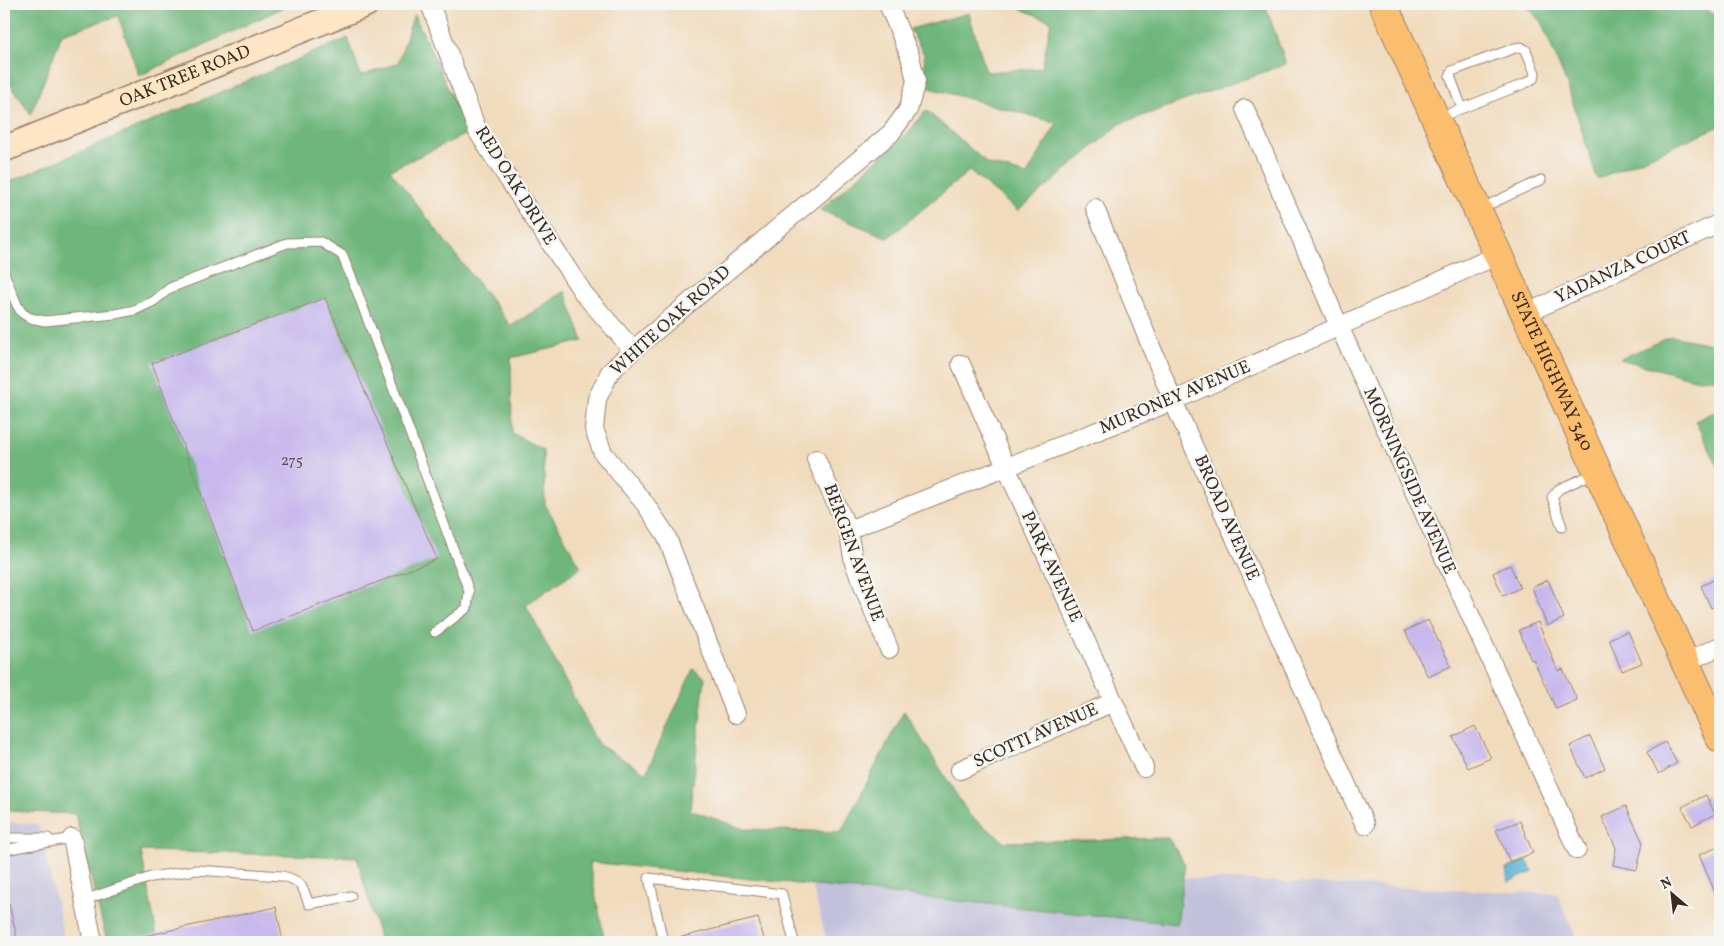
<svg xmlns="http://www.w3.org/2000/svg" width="1724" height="946" font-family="Vollkorn,serif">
<rect width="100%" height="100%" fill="#f6f6f2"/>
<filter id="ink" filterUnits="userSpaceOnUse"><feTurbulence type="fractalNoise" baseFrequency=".02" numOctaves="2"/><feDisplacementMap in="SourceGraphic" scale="10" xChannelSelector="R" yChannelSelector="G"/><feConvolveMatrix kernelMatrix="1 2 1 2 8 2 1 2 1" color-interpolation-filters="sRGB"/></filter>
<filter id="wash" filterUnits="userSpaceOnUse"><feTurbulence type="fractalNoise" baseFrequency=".0096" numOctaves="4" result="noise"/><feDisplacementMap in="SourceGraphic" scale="20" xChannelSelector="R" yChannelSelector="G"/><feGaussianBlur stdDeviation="1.12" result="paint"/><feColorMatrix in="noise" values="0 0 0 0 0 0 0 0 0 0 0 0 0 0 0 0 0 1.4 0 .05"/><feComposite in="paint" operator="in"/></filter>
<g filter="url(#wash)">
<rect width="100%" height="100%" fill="#f1dbbd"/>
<path fill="#c3c1db" d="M4 822 38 824 65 942H4Z
M806 862 1557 894 1578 942H827Z"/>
<path fill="#6eb67c" stroke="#54704d" d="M4 4H286V6L139 76 118 16 62 34 31 114 4 76Z
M1008 4H1116L1122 8 1134 4H1265L1286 64 1120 124 1018 211 969 171 888 238 820 210 909 132 926 110 988 164 1027 175 1057 123 926 87 924 54 910 29 969 13 986 72 1042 68 1051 21Z
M1525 4H1700L1713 14 1720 13V126L1597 179 1568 87 1541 22Z
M414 14 468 133 390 170 511 326 565 291 583 341 511 358 512 433 543 450 545 504 581 567 526 605 598 744 646 773 693 669 705 677 690 810 744 829 841 832 904 711 970 816 1005 842 1168 838 1185 864 1177 924 589 862 605 942H380L357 857 141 851 158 942H107L75 814 4 811V184L348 38 361 76 398 63Z
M1671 336 1720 346V378L1694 379 1620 359Z
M1720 409V470L1695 421Z"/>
<path fill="#5ab3d7" stroke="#4a6e7a" d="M1527 860 1533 872 1508 882 1506 869Z"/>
<g id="blocks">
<path fill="#c6b7ec" d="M325 298 437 559 253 631 152 363Z
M1510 565 1520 588 1503 596 1493 573Z
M1720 577V604L1711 608 1701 586Z
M1548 580 1564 618 1547 626 1532 587Z
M1428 620 1451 666 1428 677 1405 631Z
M1538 622 1558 671 1563 669 1577 700 1556 709 1533 659 1531 660 1519 630Z
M1628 631 1642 663 1622 671 1609 639Z
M1475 726 1491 758 1468 768 1453 737Z
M1590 736 1605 768 1585 778 1570 746Z
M1665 742 1677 763 1659 774 1647 752Z
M1706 795 1715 814 1692 826 1682 807Z
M1626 806 1643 843 1637 870 1613 865 1616 848 1602 817Z
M1520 821 1533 853 1510 862 1496 830Z
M1720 846V904L1699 855Z
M4 904H9L18 942H4Z
M276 907 283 942H141L140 937Z
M758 918 765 942H679L678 938Z"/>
</g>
</g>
<g filter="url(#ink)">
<use href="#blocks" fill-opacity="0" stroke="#96826e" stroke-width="1"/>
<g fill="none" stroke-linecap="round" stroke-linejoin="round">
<defs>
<path id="lane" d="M1438 118 1526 83 1534 78 1535 73 1526 50 1521 47 1515 48 1452 71 1450 76 1462 108
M1480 209 1541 180
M4 273 17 305 22 313 30 318 45 321 115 314 135 310 154 301 170 288 287 243 321 242 342 255 355 286 469 591 467 608 435 632
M1562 527 1552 497 1559 489 1595 473
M4 838H48
M4 850 72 838
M84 900 151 877 196 870 282 876C303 881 302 886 309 904L351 896
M663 942 649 878 782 894 794 942"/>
<path id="street" d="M430 4 478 132 497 162 584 294 633 350
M1245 109 1339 326 1577 850
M1095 208 1173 401 1365 825
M1525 314 1720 223
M961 364 1006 467 1144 768
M816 459 848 530 854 563 889 649
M848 530 1173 401 1498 255
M1686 662 1720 646
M736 714 666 535 646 505 603 453 594 429 597 399 610 372 633 350 891 133 908 110 916 81 910 56 888 4
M960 770 1113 702
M72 838 93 942"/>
<g id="secondary">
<path id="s1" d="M4 149 366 4"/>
</g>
<g id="primary">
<path id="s2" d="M1383 4 1720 738"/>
</g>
</defs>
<use href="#lane" stroke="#96826e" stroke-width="11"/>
<use href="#street" stroke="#96826e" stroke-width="20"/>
<use href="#secondary" stroke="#96826e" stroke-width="28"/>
<use href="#primary" stroke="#96826e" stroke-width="30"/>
<use href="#lane" stroke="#fff" stroke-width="9"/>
<use href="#street" stroke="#fff" stroke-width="18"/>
<use href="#secondary" stroke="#fde5c5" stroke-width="25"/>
<use href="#primary" stroke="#fbbe6e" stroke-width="28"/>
</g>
</g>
<g text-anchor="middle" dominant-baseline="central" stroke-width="4.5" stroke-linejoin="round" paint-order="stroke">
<g font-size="15" fill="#5e4d52">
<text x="292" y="461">275</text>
</g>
<g font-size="18" fill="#3b2a1e" stroke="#f6f6f2">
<text stroke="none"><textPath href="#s1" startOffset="195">OAK TREE ROAD</textPath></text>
<text transform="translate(515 186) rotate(58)">RED OAK DRIVE</text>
<text transform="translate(1623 268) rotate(-25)">YADANZA COURT</text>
<text transform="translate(671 321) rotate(-42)">WHITE OAK ROAD</text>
<text stroke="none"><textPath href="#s2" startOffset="404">STATE HIGHWAY 340</textPath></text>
<text transform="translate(1175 398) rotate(-23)">MURONEY AVENUE</text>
<text transform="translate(1409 481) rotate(66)">MORNINGSIDE AVENUE</text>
<text transform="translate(1226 518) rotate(66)">BROAD AVENUE</text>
<text transform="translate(853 553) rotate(70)">BERGEN AVENUE</text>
<text transform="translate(1051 567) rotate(65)">PARK AVENUE</text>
<text transform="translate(1036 736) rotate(-24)">SCOTTI AVENUE</text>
</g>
</g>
<rect width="1724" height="946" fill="none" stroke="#f6f6f2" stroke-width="20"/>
<g transform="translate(1672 894) rotate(332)" stroke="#f6f6f2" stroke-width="4" paint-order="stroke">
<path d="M0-4L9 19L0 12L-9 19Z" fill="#3b2a1e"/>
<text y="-8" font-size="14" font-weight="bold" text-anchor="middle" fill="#3b2a1e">N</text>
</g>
</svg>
